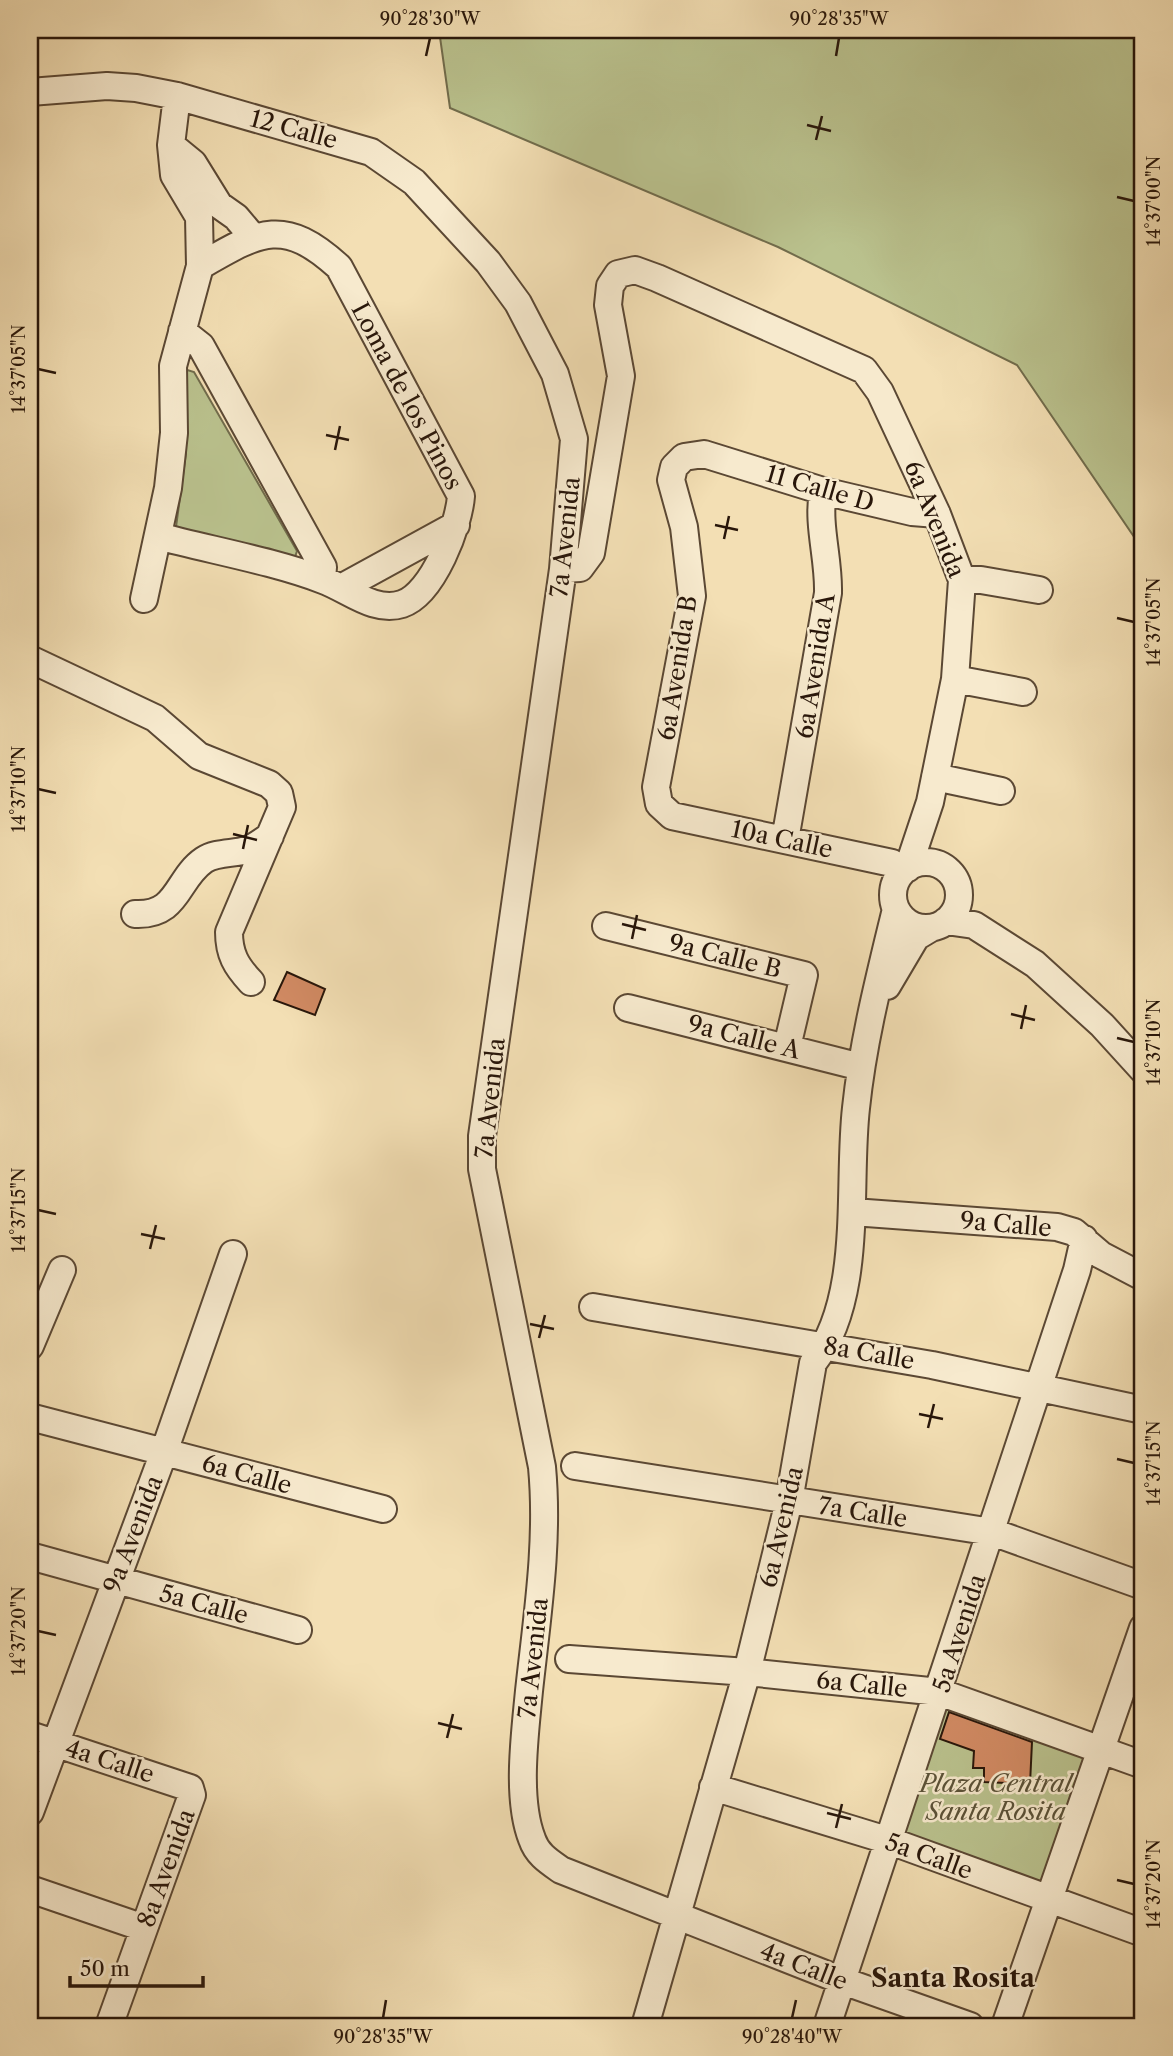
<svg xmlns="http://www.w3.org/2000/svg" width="1173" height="2056" font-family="'Libre Caslon Text',serif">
<rect width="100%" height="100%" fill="#f3dfb4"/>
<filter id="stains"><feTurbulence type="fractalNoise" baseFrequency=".00286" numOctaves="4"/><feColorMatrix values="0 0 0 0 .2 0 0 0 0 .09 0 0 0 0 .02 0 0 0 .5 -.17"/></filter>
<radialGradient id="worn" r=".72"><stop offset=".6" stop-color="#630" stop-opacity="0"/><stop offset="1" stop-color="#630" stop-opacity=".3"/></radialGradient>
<path fill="#bac28e" stroke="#716c4c" stroke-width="2" d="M439 30H1143V550L1017 365 778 247 450 108Z
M184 369 194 372 297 551 295 557 176 527 186 453Z
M939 1692 1102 1750 1051 1900 890 1841Z"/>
<path fill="#d18a63" stroke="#28160a" stroke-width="2" d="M287 972 325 989 315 1015 274 1000Z
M949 1712 1032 1742 1030 1784 984 1782V1768H973L974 1751 940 1739Z"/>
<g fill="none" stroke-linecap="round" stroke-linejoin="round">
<defs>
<path id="minor" d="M30 92 107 86 136 88 177 96 371 152 414 182 488 262 518 303 555 374 574 439 563 569 482 1136V1169L542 1467C549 1542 537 1617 529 1691 525 1734 516 1798 532 1839 537 1854 548 1861 561 1870L843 1981 970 2026
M171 145 193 163 219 205 236 217 252 236
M182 331 201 346 323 567 322 579
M158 536C210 550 273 561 323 580 348 589 374 613 402 604 433 594 459 525 461 496L339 267C283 216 259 232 200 266
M563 569 580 568 591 553 621 376 608 305 610 286 618 274 635 270 657 278 864 370 880 392 937 514 962 580 955 679 930 802 908 868
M962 580H981L1039 590
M341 588 456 525
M144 599 168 488 174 433 173 366 200 266 199 217 174 175 171 145 177 96
M30 659 155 718 199 756 269 784 279 793 282 807 229 932C229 954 236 966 251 982
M955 679 1023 692
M935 777 1001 791
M785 840 828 593C829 558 817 525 823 491
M893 895a33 33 0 1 1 66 0a33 33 0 1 1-66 0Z
M892 863 672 816 659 804 656 787 692 596 684 527 671 480 674 467 684 457 704 454 823 491 912 512 937 514
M135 914C179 916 176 879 204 860 216 852 233 854 247 850 255 847 263 841 270 836
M946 921 974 925 1035 964 1102 1025 1143 1070
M606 926 804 975 787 1047
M887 986 916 937 931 928
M628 1008 861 1067
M853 1212 1057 1227 1074 1232 1101 1255 1143 1277
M593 1307 932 1365 1143 1410
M30 1346 62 1270
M30 1417 383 1509
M575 1466 992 1532 1143 1586
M30 1556 298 1630
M569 1659 747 1672 939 1692 1143 1765
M30 1735 190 1788 192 1795 109 2026
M713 1787 890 1841 1143 1933
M30 1812 164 1452 233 1254
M30 1889 144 1928
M645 2026 747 1672 789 1501 813 1363C864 1298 847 1186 856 1108 863 1041 880 975 896 909
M827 2026 1077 1270 1084 1239
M1005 2026 1143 1628"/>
</defs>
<use href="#minor" stroke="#5b4834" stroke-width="30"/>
<use href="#minor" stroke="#f7eace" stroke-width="26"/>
</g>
<path fill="none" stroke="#28160a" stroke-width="2.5" d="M426 56 430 38M836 56 839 38M807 125 831 131M816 140 822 116M1117 197 1134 201M38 369 56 373M326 435 349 440M335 450 340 426M715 525 738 530M724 539 729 516M1117 618 1134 622M38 789 56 793M233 834 257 840M243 849 248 825M622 924 646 930M632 939 637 915M1011 1014 1035 1020M1021 1029 1026 1005M1117 1038 1134 1042M38 1210 56 1214M141 1234 165 1239M150 1249 156 1225M530 1324 554 1329M539 1338 545 1315M919 1414 943 1419M928 1428 934 1404M1117 1459 1134 1463M38 1631 56 1635M438 1723 462 1729M447 1738 453 1714M827 1813 851 1819M836 1828 842 1804M1117 1880 1134 1884M383 2018 386 2000M792 2018 796 2000"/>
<g text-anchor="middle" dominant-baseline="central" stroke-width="5" stroke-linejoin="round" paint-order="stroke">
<g font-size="24" fill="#28160a" stroke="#f7eace">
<text transform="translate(294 129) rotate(15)">12 Calle</text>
<text transform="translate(407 396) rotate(62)">Loma de los Pinos</text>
<text transform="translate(820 488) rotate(16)">11 Calle D</text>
<text transform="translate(935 519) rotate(68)">6a Avenida</text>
<text transform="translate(565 537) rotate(-84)">7a Avenida</text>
<text transform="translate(815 666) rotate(-81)">6a Avenida A</text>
<text transform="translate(677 668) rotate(-81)">6a Avenida B</text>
<text transform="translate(782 839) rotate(12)">10a Calle</text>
<text transform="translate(725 956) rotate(14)">9a Calle B</text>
<text transform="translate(744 1037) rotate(14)">9a Calle A</text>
<text transform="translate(490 1098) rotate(-84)">7a Avenida</text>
<text transform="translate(1006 1224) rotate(5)">9a Calle</text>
<text transform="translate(869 1353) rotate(10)">8a Calle</text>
<text transform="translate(247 1474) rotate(15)">6a Calle</text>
<text transform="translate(863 1512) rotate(9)">7a Calle</text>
<text transform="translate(781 1527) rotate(-77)">6a Avenida</text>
<text transform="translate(133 1534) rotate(-69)">9a Avenida</text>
<text transform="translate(204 1604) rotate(15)">5a Calle</text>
<text transform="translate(959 1633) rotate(-72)">5a Avenida</text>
<text transform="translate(533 1658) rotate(-84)">7a Avenida</text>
<text transform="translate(862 1684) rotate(6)">6a Calle</text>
<text transform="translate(110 1761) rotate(18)">4a Calle</text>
<text transform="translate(929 1856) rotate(20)">5a Calle</text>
<text transform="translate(166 1868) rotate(-70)">8a Avenida</text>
<text transform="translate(804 1966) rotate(21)">4a Calle</text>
</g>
<g font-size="24" font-style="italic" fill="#5b5238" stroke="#f7eace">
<text x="996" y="1783">Plaza Central<tspan x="996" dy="28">Santa Rosita</tspan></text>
</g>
<g font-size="26" font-weight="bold" fill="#28160a" stroke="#f7eace">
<text x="953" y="1978">Santa Rosita</text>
</g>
</g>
<rect width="1173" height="2056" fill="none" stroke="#f3dfb4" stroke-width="77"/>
<path d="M70 1976v10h133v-10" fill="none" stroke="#28160a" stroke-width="3.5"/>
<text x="80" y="1976" font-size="21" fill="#28160a" stroke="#f7eace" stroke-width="5" paint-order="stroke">50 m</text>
<rect x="38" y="38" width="1096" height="1980" fill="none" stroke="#28160a" stroke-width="2.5"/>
<g font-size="18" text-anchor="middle" fill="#28160a">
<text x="430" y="25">90°28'30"W</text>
<text x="839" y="25">90°28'35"W</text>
<text transform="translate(1154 201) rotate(-90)" y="6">14°37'00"N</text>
<text transform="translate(19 369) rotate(-90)" y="6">14°37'05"N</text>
<text transform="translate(1154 622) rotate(-90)" y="6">14°37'05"N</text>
<text transform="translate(19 789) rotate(-90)" y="6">14°37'10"N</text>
<text transform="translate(1154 1042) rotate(-90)" y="6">14°37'10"N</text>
<text transform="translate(19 1210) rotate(-90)" y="6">14°37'15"N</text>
<text transform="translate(1154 1463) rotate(-90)" y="6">14°37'15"N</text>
<text transform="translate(19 1631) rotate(-90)" y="6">14°37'20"N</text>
<text transform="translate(1154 1884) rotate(-90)" y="6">14°37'20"N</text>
<text x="383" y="2043">90°28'35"W</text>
<text x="792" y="2043">90°28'40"W</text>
</g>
<rect width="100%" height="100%" filter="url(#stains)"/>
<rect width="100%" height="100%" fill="url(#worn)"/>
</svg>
